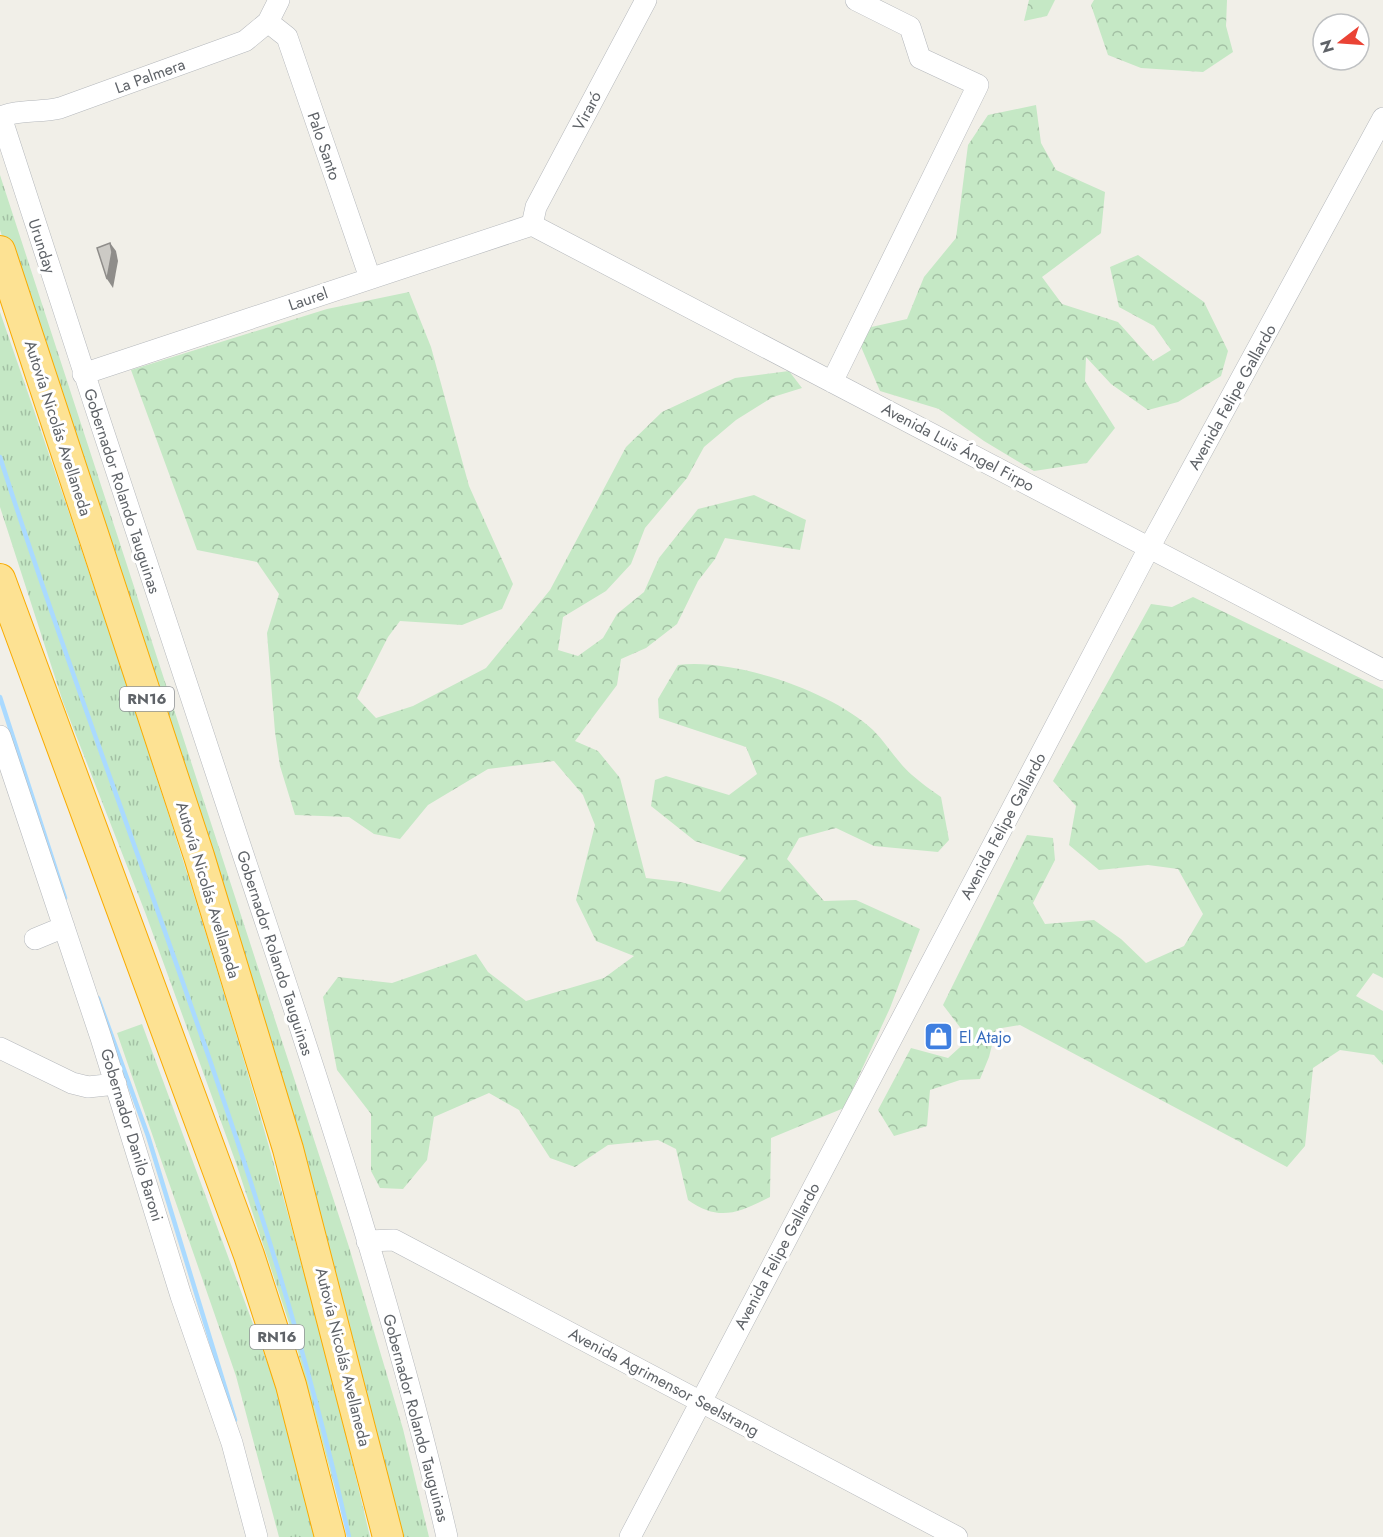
<svg xmlns="http://www.w3.org/2000/svg" width="1383" height="1537" font-family="Jost,sans-serif">
<defs>
<pattern id="grass-tufts" width="24" height="20" patternUnits="userSpaceOnUse" patternTransform="scale(1.5)"><rect width="24" height="20" fill="#c5e8c5"/><path d="M3 7l-1-3M5 7V3M7 7l1-3M15 17l-1-3M17 17v-4M19 17l1-3" fill="none" stroke="#a3c0a4"/></pattern>
<pattern id="forest-crowns" width="20" height="18" patternUnits="userSpaceOnUse" patternTransform="scale(1.5)"><rect width="20" height="18" fill="#c5e8c5"/><path d="M2 6a3 3 0 1 1 6 0M12 15a3 3 0 1 1 6 0" fill="none" stroke="#a3c0a4"/></pattern>
</defs>
<rect width="100%" height="100%" fill="#f1efe8"/>
<path fill="url(#grass-tufts)" d="M0 175 349 1247 403 1429 429 1537H396L265 1040 0 230Z
M0 312C140 715 274 1121 370 1537H348L295 1341 236 1163 145 912 63 702 0 507Z
M142 1024 293 1432 319 1537H279L236 1376 117 1033Z"/>
<path fill="url(#forest-crowns)" d="M1029 0H1055L1047 16 1024 21Z
M1094 0H1227L1226 26 1233 52 1203 72 1141 68 1108 55 1091 5Z
M1036 105 1041 143 1056 170 1105 192 1101 233 1042 277 1062 304 1118 322 1153 361 1171 350 1154 326 1119 307 1110 267 1138 255 1204 302 1228 351 1221 376 1178 402 1148 410 1111 384 1086 357 1085 381 1115 428 1087 463 1034 471 984 441 939 409 880 391 859 342 867 328 907 319 924 277 956 238 968 145 988 115Z
M409 292 431 347 469 486 513 584 502 609 462 625 400 621 388 637 357 698 376 718 413 706 486 668 550 590 626 447 662 412 735 378 789 371 802 388 773 397 736 420 704 447 687 478 645 528 631 564 606 591 563 617 558 650 578 656 603 638 617 614 644 592 659 558 698 509 754 495 806 520 800 550 725 538 715 559 698 581 677 624 646 648 621 659 617 685 575 741 598 751 620 778 646 878 680 882 720 892 746 858 695 841 651 806 655 780 666 776 729 795 757 774 746 747 659 718 658 699 678 665C734 658 832 691 873 730 887 744 897 762 912 775 921 783 931 790 941 797L949 840 938 852 874 846 836 828 799 838 787 859 824 901 856 900 920 929 890 1008 844 1108 771 1138 770 1197C738 1213 719 1222 688 1200L676 1149 658 1140 608 1145 575 1167 550 1158 519 1110 489 1093 434 1117 427 1160 403 1189 380 1188 371 1171V1114L337 1070 323 997 338 977 392 983 476 954 488 972 526 1001 604 978 634 956 596 941 576 900 595 825 583 795 554 761 488 769 428 805 400 839 374 834 349 817 295 815 280 766 275 732 267 633 279 594 257 562 197 550 131 370 327 309Z
M1193 597 1383 689V978L1373 973 1356 996 1383 1011V1065L1374 1055 1340 1050 1313 1068 1305 1146 1287 1167 1020 1025 996 1029 989 1057 980 1079 960 1080 930 1090 927 1126 894 1136 878 1110 911 1048 948 1058 969 1039 943 1005 1027 835 1053 838 1055 860 1033 903 1045 924 1094 920 1121 939 1146 963 1184 946 1203 914 1178 869 1148 865 1099 870 1069 845 1076 806 1053 781 1151 604 1172 607Z"/>
<g fill="none" stroke-linecap="round" stroke-linejoin="round">
<path stroke="#aadaff" stroke-width="4.5" d="M0 457C115 817 267 1167 349 1537
M0 697 65 898
M98 998 148 1136 235 1420"/>
<defs>
<path id="minor" d="M279 0 268 22 245 41 60 108C40 113 19 109 1 117 79 359 159 601 239 842 315 1071 393 1301 447 1537
M268 22 287 37 370 278
M532 225 1383 670
M532 225 536 207 646 0
M83 374 532 225
M832 382 978 85 920 58 910 27 856 0
M0 736 101 1038 181 1296 232 1443 257 1537
M35 939 64 927
M0 1048 72 1083 88 1087 116 1084
M367 1241 394 1240 957 1537
M630 1537 1149 548 1383 118"/>
<path id="highway" d="M0 251 199 856 288 1149 388 1537
M0 579 249 1255 291 1385 330 1537"/>
</defs>
<use href="#minor" stroke="#b5b8bc" stroke-width="22"/>
<use href="#highway" stroke="#f9ab00" stroke-width="32"/>
<use href="#minor" stroke="#fff" stroke-width="21"/>
<use href="#highway" stroke="#fde293" stroke-width="30"/>
</g>
<path fill="#8f8d8a" d="M110 243 116 251 118 261 113 288 107 279Z"/>
<path fill="#cccac5" stroke="#8f8d8a" stroke-width="1.5" d="M110 243 112 252 107 279 97 248Z"/>
<defs>
<symbol id="shop-square" viewBox="-11 -11 22 22"><rect x="-9" y="-9" width="18" height="18" rx="4" fill="#3f7fe0" stroke="#fff"/><path d="M-5-2.5h2.3a2.7 3.5 0 0 1 5.4 0H5L5.5 6h-11ZM-1.5-2.5h3a1.5 2.3 0 0 0-3 0Z" fill="#fff"/></symbol>
</defs>
<g fill-rule="evenodd">
<use href="#shop-square" x="922" y="1020" width="33" height="33"/>
</g>
<g text-anchor="middle" dominant-baseline="central" stroke-width="6" stroke-linejoin="round" paint-order="stroke">
<g fill="#fff" stroke="#8f9295" stroke-width="1.5">
<rect x="120" y="687" width="54" height="24" rx="4.5"/>
<rect x="250" y="1325" width="54" height="24" rx="4.5"/>
</g>
<g font-size="15" font-weight="bold" fill="#5f6368">
<text x="147" y="699">RN16</text>
<text x="277" y="1337">RN16</text>
</g>
<g font-size="16" fill="#5f6368" stroke="#fff">
<text transform="translate(150 76) rotate(-20)">La Palmera</text>
<text transform="translate(587 111) rotate(-62)">Viraró</text>
<text transform="translate(324 146) rotate(71)">Palo Santo</text>
<text transform="translate(42 246) rotate(72)">Urunday</text>
<text transform="translate(308 299) rotate(-19)">Laurel</text>
<text transform="translate(1232 397) rotate(-61)">Avenida Felipe Gallardo</text>
<text transform="translate(58 428) rotate(72)">Autovía Nicolás Avellaneda</text>
<text transform="translate(958 447) rotate(28)">Avenida Luis Ángel Firpo</text>
<text transform="translate(122 491) rotate(72)">Gobernador Rolando Tauguinas</text>
<text transform="translate(1003 826) rotate(-62)">Avenida Felipe Gallardo</text>
<text transform="translate(208 890) rotate(73)">Autovía Nicolás Avellaneda</text>
<text transform="translate(275 953) rotate(72)">Gobernador Rolando Tauguinas</text>
<text transform="translate(132 1135) rotate(73)">Gobernador Danilo Baroni</text>
<text transform="translate(777 1256) rotate(-62)">Avenida Felipe Gallardo</text>
<text transform="translate(343 1357) rotate(76)">Autovía Nicolás Avellaneda</text>
<text transform="translate(664 1382) rotate(28)">Avenida Agrimensor Seelstrang</text>
<text transform="translate(416 1418) rotate(75)">Gobernador Rolando Tauguinas</text>
</g>
<g font-size="16" fill="#366cbe" stroke="#fff" text-anchor="start">
<text x="959" y="1037">El Atajo</text>
</g>
</g>
<g transform="translate(1341 42) rotate(253)"><circle r="28" fill="#ffffff" stroke="#bfc1c3" stroke-width="1.5"/>
<path d="M0-4.5L10 22L0 15L-10 22Z" fill="#ea4335"/>
<text y="-9" font-size="16" font-weight="bold" text-anchor="middle" fill="#5f6368">N</text>
</g>
</svg>
